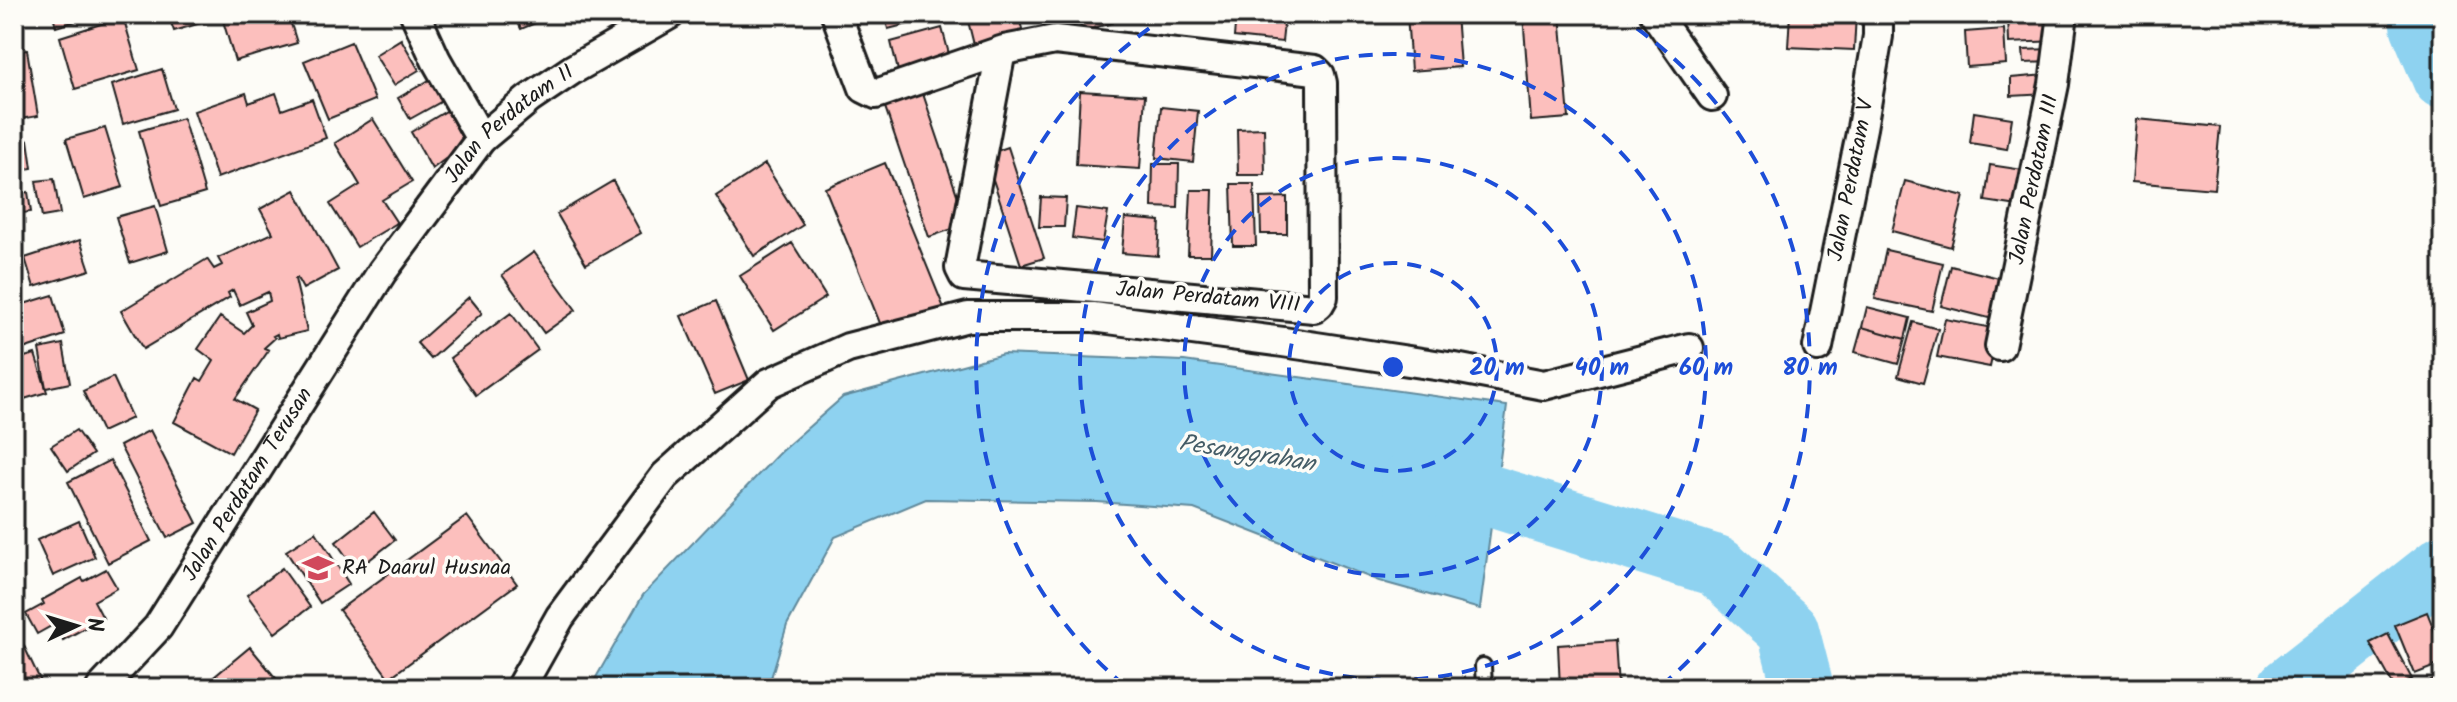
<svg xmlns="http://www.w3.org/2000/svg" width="2457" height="702" font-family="Kalam,sans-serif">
<rect width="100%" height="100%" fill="#fdfcf7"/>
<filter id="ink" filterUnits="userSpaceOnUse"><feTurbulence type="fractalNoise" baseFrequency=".0125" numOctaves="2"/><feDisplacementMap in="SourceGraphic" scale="16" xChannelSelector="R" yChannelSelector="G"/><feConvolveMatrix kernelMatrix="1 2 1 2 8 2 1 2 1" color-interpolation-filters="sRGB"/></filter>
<g filter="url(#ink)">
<path fill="#8ed2f0" stroke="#60899b" stroke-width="2" d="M1003 354 1184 361 1507 406 1480 609 1379 581 1194 509 1097 502 926 499 835 537 787 625 768 688H590L643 595 780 452 843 397Z"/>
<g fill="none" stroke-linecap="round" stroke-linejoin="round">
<path stroke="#8ed2f0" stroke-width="62" d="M2423 14 2421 25 2443 78
M1411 481 1484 494 1717 566 1788 630 1803 688
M2288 688 2443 566"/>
</g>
<path fill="#fcbfbd" stroke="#1c1c1c" stroke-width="2" d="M53 14H93V16L56 27Z
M168 14H210L211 20 174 31Z
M221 14H288L297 43 235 61Z
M514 14H557L521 29Z
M884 14H922L924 20 888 29Z
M994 14H1018L1025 40 976 53 968 21Z
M1083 14H1110L1112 23 1082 31 1078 15Z
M1236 14H1285L1282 42 1234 37Z
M1298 14H1340L1339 23 1297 18Z
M1407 14H1456L1460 67 1411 71Z
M1523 14H1560L1569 118 1531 121Z
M1790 14H1856L1854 50 1788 47Z
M2008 14H2055L2057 41 2009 43Z
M123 17 139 70 75 89 60 37Z
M942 28 952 65 900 79 891 42Z
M2004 29 2006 64 1967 67 1965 32Z
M401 39 419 70 394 85 375 55Z
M351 42 375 100 328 119 304 61Z
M2052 49 2053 62 2024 63 2023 50Z
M27 50 38 116 14 120V52Z
M162 69 174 109 123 124 112 85Z
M2045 75 2046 94 2011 96V78Z
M433 78 444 100 410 119 398 98Z
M920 85 967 224 929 237 882 98Z
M1080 91 1145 95 1140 169 1076 165Z
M246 93 249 103 276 93 282 110 312 99 326 138 217 178 194 111Z
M1161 107 1198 111 1193 162 1156 158Z
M448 110 465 144 432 169 411 132Z
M1974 112 2012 118 2007 149 1970 143Z
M183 118 205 193 161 206 139 131Z
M373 119 412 182 382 200 397 223 357 247 330 204 360 185 335 143Z
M2137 119 2220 127 2214 189 2132 182Z
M105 128 123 187 84 199 66 139Z
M1264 128 1265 175H1238L1237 129Z
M28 140 32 168 14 171V142Z
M1008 147 1044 258 1021 265 985 155Z
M885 163 944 308 884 333 825 188Z
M765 164 803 225 754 256 716 196Z
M1153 164H1179L1178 208 1152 207Z
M1990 165 2030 171 2025 207 1985 201Z
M54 179 60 214 42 217 36 181Z
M613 181 641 233 586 264 557 214Z
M1905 181 1964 196 1951 247 1892 231Z
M1231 184H1254L1256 246H1233Z
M295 190 338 270 303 289 297 278 295 279 307 331 278 338 277 334 273 336 275 338 264 348 269 350 235 399 255 410 231 453 174 422 197 378 202 381 214 361 198 349 220 317 244 333 252 325 246 312 270 301 268 292 240 305 233 290 228 293 230 297 143 349 121 311 207 259 214 269 222 265 218 258 273 233 260 209Z
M1191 190H1213L1211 255H1188Z
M28 192 31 212 14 214V195Z
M1041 197 1066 198 1064 227H1039Z
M1287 197V234H1261L1260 198Z
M155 206 168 251 130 263 116 217Z
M1076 208 1108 212 1103 242 1072 238Z
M1125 218 1160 221 1158 256 1122 253Z
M80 240 90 270 34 287 25 258Z
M792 243 826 297 774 330 740 276Z
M1886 250 1943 263 1932 311 1875 299Z
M534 252 576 310 544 333 502 275Z
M14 261 23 296 14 298Z
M1951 266 2007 280 1997 320 1941 306Z
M53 295 65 335 14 352V307Z
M469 297 482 313 431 359 417 343Z
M716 301 749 380 715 394 681 316Z
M1867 307 1910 318 1905 339 1862 327Z
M511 313 538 350 476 395 450 358Z
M1945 319 1998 329 1990 367 1937 357Z
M1913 322 1938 329 1923 383 1898 376Z
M1862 327 1905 339 1898 364 1855 352Z
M63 344 70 383 46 388 39 349Z
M35 354 47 392 21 400 14 377V360Z
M113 377 132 418 102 432 83 391Z
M76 430 93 454 68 471 51 446Z
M150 430 197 523 167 538 120 446Z
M110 460 151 541 108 563 68 482Z
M374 512 395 540 356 570 336 542Z
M467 516 517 584 389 678 339 610Z
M79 521 95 557 53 576 37 540Z
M316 532 349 584 320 603 286 551Z
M282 568 310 607 275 633 247 595Z
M106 569 117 588 94 601 103 618 63 640 55 624 37 634 26 614 44 604 42 600 82 578 84 581Z
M2427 612 2443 652V663L2415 674 2395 625Z
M14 625 44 688H14Z
M2388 634 2412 679 2395 688 2370 643Z
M1615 641 1618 688H1560L1558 645Z
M250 647 284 688H204L203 686Z
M2443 675V688H2425L2424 684Z
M1265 683V688H1178V685Z"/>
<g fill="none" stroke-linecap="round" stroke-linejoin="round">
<defs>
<path id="lane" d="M1483 666 1484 688"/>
<g id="street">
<path d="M415 14 436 60 481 139"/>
<path d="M836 14 864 88 876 94 1004 50 1055 40 1315 70 1320 75 1322 83 1323 297 1319 304 1314 308 964 276 960 268 1001 51"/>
<path d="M1655 14 1712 96"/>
<path id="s1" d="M2000 346 2054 84 2063 14"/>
<path id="s2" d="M1818 347 1862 128 1878 36V14"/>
<path id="s3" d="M101 688 158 627 382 272 481 139 529 99 572 70 670 14"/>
<path d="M520 688 560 617 665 476 769 383 848 348 968 317H1093L1283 342 1455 368 1544 385 1689 348"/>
</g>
</defs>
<use href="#lane" stroke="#1c1c1c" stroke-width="20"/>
<use href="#street" stroke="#1c1c1c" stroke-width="34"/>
<use href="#lane" stroke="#fdfcf7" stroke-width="14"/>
<use href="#street" stroke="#fdfcf7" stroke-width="28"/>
</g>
</g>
<g fill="none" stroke="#1d4ed8" stroke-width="4" stroke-dasharray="14 10">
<circle cx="1393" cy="367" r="104"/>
<circle cx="1393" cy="367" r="209"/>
<circle cx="1393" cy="367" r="313"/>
<path d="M1125 686A417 417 0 0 1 1169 15M1617 15A417 417 0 0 1 1661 686"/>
</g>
<defs>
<symbol id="school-bare" viewBox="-9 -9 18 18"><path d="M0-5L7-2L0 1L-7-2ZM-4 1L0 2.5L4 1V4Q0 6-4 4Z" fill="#d1495b" stroke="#fdfcf7" stroke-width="2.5" paint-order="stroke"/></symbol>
</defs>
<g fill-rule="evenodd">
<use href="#school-bare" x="296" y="546" width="44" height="44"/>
</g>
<g text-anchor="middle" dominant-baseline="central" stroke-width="7" stroke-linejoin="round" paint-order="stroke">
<g font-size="22" fill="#1c1c1c" stroke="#fdfcf7">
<text stroke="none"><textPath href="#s3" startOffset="700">Jalan Perdatam II</textPath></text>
<text stroke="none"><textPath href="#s1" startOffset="170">Jalan Perdatam III</textPath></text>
<text stroke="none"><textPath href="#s2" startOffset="170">Jalan Perdatam V</textPath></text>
<text transform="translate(1208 298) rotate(5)">Jalan Perdatam VIII</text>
<text stroke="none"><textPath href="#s3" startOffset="252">Jalan Perdatam Terusan</textPath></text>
</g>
<g font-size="22" fill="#1c1c1c" stroke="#fdfcf7" text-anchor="start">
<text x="342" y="568">RA Daarul Husnaa</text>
</g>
<g font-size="24" font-style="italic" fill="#445c66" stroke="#fdfcf7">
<text transform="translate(1247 454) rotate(9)">Pesanggrahan</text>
</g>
</g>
<circle cx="1393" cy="367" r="12" fill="#1d4ed8" stroke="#fdfcf7" stroke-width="4"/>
<g font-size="24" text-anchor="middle" font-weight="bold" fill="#1d4ed8" stroke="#fdfcf7" stroke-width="7" stroke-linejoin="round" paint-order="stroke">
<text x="1497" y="375">20 m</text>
<text x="1602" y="375">40 m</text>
<text x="1706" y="375">60 m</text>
<text x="1810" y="375">80 m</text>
</g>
<rect width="2457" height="702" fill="none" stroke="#fdfcf7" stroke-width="48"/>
<rect x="24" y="24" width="2409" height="654" fill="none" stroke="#1c1c1c" stroke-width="3" filter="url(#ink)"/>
<g transform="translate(76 626) rotate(86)" stroke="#fdfcf7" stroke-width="6" paint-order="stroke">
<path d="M0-6L14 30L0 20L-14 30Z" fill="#1c1c1c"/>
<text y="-12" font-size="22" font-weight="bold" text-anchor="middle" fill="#1c1c1c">N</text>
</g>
</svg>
